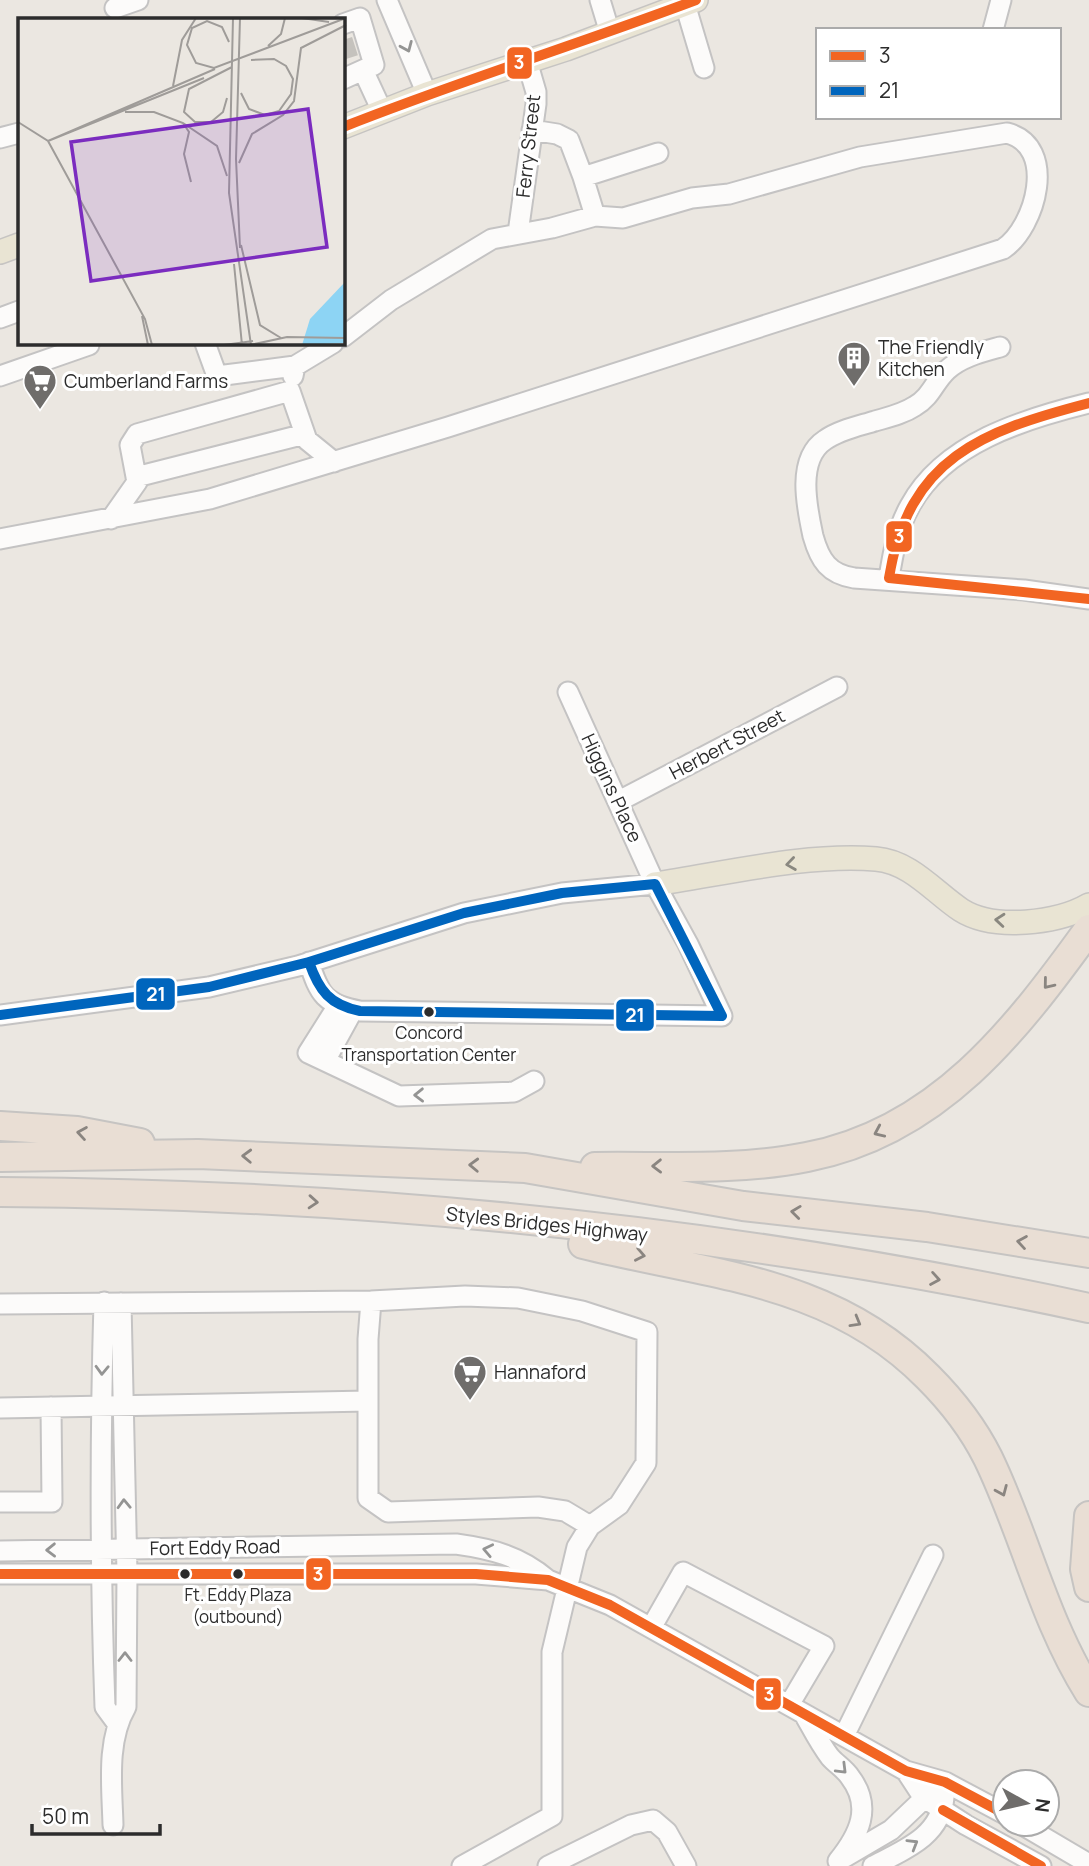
<svg xmlns="http://www.w3.org/2000/svg" width="1089" height="1866" font-family="Manrope,sans-serif">
<rect width="100%" height="100%" fill="#ebe7e1"/>
<g fill="none" stroke-linecap="round" stroke-linejoin="round">
<path stroke="#c5c2bd" stroke-width="19" stroke-dasharray="19 10" stroke-linecap="butt" d="M343 40 352 68"/>
<defs>
<path id="minor" d="M387 0 427 94
M600 0 610 33
M685 4 704 68
M115 8 138 0
M343 24 360 18 374 65 343 79
M993 30 1001 0
M363 70 382 111
M532 130 557 134 569 140 583 177 658 153
M0 138 19 133
M518 233 536 104V92L527 61
M0 318 19 311
M343 337 391 300 492 239 552 228 595 216
M205 343 217 376 295 366
M1000 347C982 352 961 357 947 370 934 382 931 397 915 406 903 414 889 417 875 421 859 426 839 430 825 440 796 459 807 508 813 536 820 561 829 574 854 578L1024 590 1089 599
M0 376 89 345 88 343
M293 376 295 366 333 343
M136 477 305 434
M111 519 137 482 130 445 137 434 290 391 307 440 334 462
M0 539 210 499 448 427 1003 249C1036 227 1058 146 1007 133L860 157 729 194 692 198 623 218 595 216 583 177
M889 578C893 553 897 529 910 506 944 443 1024 419 1089 403
M619 801 837 687
M309 962C319 994 325 1005 360 1011L722 1016 688 944 655 884 568 692
M337 1007 308 1053 399 1096 514 1092 534 1081
M0 1015 209 987 298 966 464 913 562 893 655 884
M325 1061 353 1010
M371 1301 368 1339V1498L388 1512 538 1507 565 1511 590 1526
M104 1302C100 1437 100 1572 105 1707L116 1722
M0 1304 371 1301 465 1296 518 1298 582 1311 647 1332 646 1463 619 1505 590 1526 577 1547 552 1652V1816L462 1866
M0 1408 368 1401
M0 1502H52L51 1407
M0 1551 456 1544C492 1549 520 1556 548 1580
M0 1574H476L548 1580 610 1605 906 1771 945 1782 1005 1814
M651 1628 683 1572 824 1646 789 1705
M804 1714C812 1728 820 1744 830 1757 836 1764 845 1769 850 1777 873 1807 859 1835 838 1861
M844 1736 933 1555
M906 1771 923 1797 966 1825 1041 1866
M1021 1824 1089 1864
M113 1825C112 1787 106 1741 126 1707L127 1573 121 1303
M845 1857 891 1830 932 1791
M548 1866 631 1825 653 1820 667 1832 686 1866
M873 1866C904 1850 941 1836 944 1797"/>
<path id="major" d="M343 127 427 94 566 49 696 0
M0 252 19 245
M655 884C723 874 808 853 876 859 911 862 934 892 961 910 994 931 1058 923 1089 905"/>
<path id="highway" d="M0 1126 77 1131 140 1143
M0 1157 198 1154 525 1168 743 1206 927 1227 1089 1253
M595 1167C665 1166 738 1171 807 1157 938 1132 1016 1030 1089 929
M0 1192C365 1194 732 1231 1089 1308
M583 1244C708 1275 832 1279 928 1377 952 1401 973 1428 988 1458 1025 1534 1043 1619 1089 1692
M1089 1516 1085 1569 1089 1587"/>
</defs>
<use href="#minor" stroke="#c4c3c3" stroke-width="23"/>
<use href="#major" stroke="#c6c4c2" stroke-width="26"/>
<use href="#highway" stroke="#c6c4c2" stroke-width="32"/>
<use href="#minor" stroke="#fcfbfa" stroke-width="19"/>
<use href="#major" stroke="#e9e4d3" stroke-width="23"/>
<use href="#highway" stroke="#e9ded4" stroke-width="28"/>
<defs>
<path id="bus-1" d="M343 127C459 81 579 44 696 0
M1089 403C982 431 908 458 889 578L1089 599
M0 1574H476L548 1580 610 1605 906 1771 945 1782 1005 1814
M943 1810 1041 1866"/>
<path id="bus-2" d="M655 884 722 1016 360 1011C330 1005 319 991 309 962L464 913 562 893Z
M0 1015 209 987 309 962"/>
</defs>
<use href="#bus-1" stroke="#fff" stroke-width="16"/>
<use href="#bus-2" stroke="#fff" stroke-width="16"/>
<use href="#bus-1" stroke="#f26522" stroke-width="10"/>
<use href="#bus-2" stroke="#0065bd" stroke-width="10"/>
</g>
<defs><path id="oneway-chevron" d="M-2-3.5L2.5 0L-2 3.5" fill="none" stroke-width="1.6" stroke-linecap="round" stroke-linejoin="round" transform="scale(1.75)"/></defs>
<g stroke="#949493">
<use href="#oneway-chevron" transform="translate(407 47) rotate(67)"/>
<use href="#oneway-chevron" transform="translate(419 1095) rotate(179)"/>
<use href="#oneway-chevron" transform="translate(102 1370) rotate(92)"/>
<use href="#oneway-chevron" transform="translate(124 1504) rotate(-92)"/>
<use href="#oneway-chevron" transform="translate(51 1550) rotate(179)"/>
<use href="#oneway-chevron" transform="translate(488 1550) rotate(-168)"/>
<use href="#oneway-chevron" transform="translate(125 1657) rotate(-90)"/>
<use href="#oneway-chevron" transform="translate(842 1769) rotate(45)"/>
<use href="#oneway-chevron" transform="translate(913 1844) rotate(-31)"/>
</g>
<g stroke="#8a8880">
<use href="#oneway-chevron" transform="translate(791 864) rotate(172)"/>
<use href="#oneway-chevron" transform="translate(1000 920) rotate(-175)"/>
</g>
<g stroke="#8a8580">
<use href="#oneway-chevron" transform="translate(1048 984) rotate(129)"/>
<use href="#oneway-chevron" transform="translate(879 1132) rotate(156)"/>
<use href="#oneway-chevron" transform="translate(82 1133) rotate(-171)"/>
<use href="#oneway-chevron" transform="translate(247 1156) rotate(-178)"/>
<use href="#oneway-chevron" transform="translate(474 1165) rotate(-178)"/>
<use href="#oneway-chevron" transform="translate(657 1166) rotate(179)"/>
<use href="#oneway-chevron" transform="translate(313 1202) rotate(4)"/>
<use href="#oneway-chevron" transform="translate(796 1212) rotate(-173)"/>
<use href="#oneway-chevron" transform="translate(1022 1242) rotate(-171)"/>
<use href="#oneway-chevron" transform="translate(640 1255) rotate(11)"/>
<use href="#oneway-chevron" transform="translate(935 1279) rotate(10)"/>
<use href="#oneway-chevron" transform="translate(856 1322) rotate(30)"/>
<use href="#oneway-chevron" transform="translate(1002 1491) rotate(67)"/>
</g>
<defs>
<symbol id="building-pin" viewBox="-11 -11 22 30"><path d="M0 17L-7.5 6A9.5 9.5 0 1 1 7.5 6Z" fill="#6f6d6b" stroke="#fff"/><path d="M-4-6H4V6H1V3H-1V6H-4ZM-2.5-4.3h1.7v1.8h-1.7ZM.8-4.3h1.7v1.8H.8ZM-2.5-1h1.7V.8h-1.7ZM.8-1h1.7V.8H.8Z" fill="#fff"/></symbol>
<symbol id="supermarket-pin" viewBox="-11 -11 22 30"><path d="M0 17L-7.5 6A9.5 9.5 0 1 1 7.5 6Z" fill="#6f6d6b" stroke="#fff"/><path d="M-6-5.5h2.5l.6 2H6L4.5 2H-2.5L-4.4-4H-6ZM-1.5 3.2a1.3 1.3 0 1 0 .1 0ZM3 3.2a1.3 1.3 0 1 0 .1 0Z" fill="#fff"/></symbol>
</defs>
<g fill-rule="evenodd">
<use href="#building-pin" x="835" y="339" width="38" height="52"/>
<use href="#supermarket-pin" x="21" y="362" width="38" height="52"/>
<use href="#supermarket-pin" x="451" y="1353" width="38" height="52"/>
</g>
<g fill="#2c2c2c" stroke="#fff" stroke-width="2.5">
<circle cx="429" cy="1012" r="6"/>
<circle cx="185" cy="1574" r="6"/>
<circle cx="238" cy="1574" r="6"/>
</g>
<g text-anchor="middle" dominant-baseline="central" stroke-width="6" stroke-linejoin="round" paint-order="stroke">
<g font-size="17" fill="#2c2c2c" stroke="#fff">
<text x="429" y="1032">Concord<tspan x="429" dy="22">Transportation Center</tspan></text>
<text x="238" y="1594">Ft. Eddy Plaza<tspan x="238" dy="22">(outbound)</tspan></text>
</g>
<g font-size="19" fill="#2c2c2c" stroke="#fff">
<text transform="translate(528 146) rotate(-84)">Ferry Street</text>
<text transform="translate(727 744) rotate(-28)">Herbert Street</text>
<text transform="translate(612 788) rotate(65)">Higgins Place</text>
<text transform="translate(547 1224) rotate(6)">Styles Bridges Highway</text>
<text transform="translate(215 1547) rotate(-1)">Fort Eddy Road</text>
</g>
<g font-size="19" fill="#2c2c2c" stroke="#fff" text-anchor="start">
<text x="878" y="347">The Friendly<tspan x="878" dy="22">Kitchen</tspan></text>
<text x="64" y="381">Cumberland Farms</text>
<text x="494" y="1372">Hannaford</text>
</g>
</g>
<g transform="translate(18 18)">
<rect width="327" height="327" fill="#ebe7e1"/>
<path d="M327 264V325L284 327 292 301Z" fill="#8dd4f4"/>
<path fill="none" stroke="#9f9c99" stroke-width="2" d="M215 0 211 175 233 327M222 0 218 141 222 230M284 0 311 4M211 24 204 9 189 3 174 10 169 27 178 45 196 50 328 0M250 28 263 16 267 0M155 68 164 22 178 0M223 75 231 91 247 97 261 93 273 76 275 61 268 48 256 41 233 42M209 80 205 94 193 104H177L166 94 171 71 214 49M107 94H136L165 105 171 114 166 136 173 164M0 104 30 123 127 301 134 327M165 105 199 128 209 158M30 123 197 51M30 123 186 60M221 145 234 116 265 97 276 83 283 30 328 7M223 227 242 307 263 320M216 246 224 327M124 298 130 327M206 327 235 323M232 327 269 319 328 320"/>
<path fill="#7b2cbf" fill-opacity="0.15" stroke="#7b2cbf" stroke-width="3.5" d="M290 91 309 229 73 263 53 124Z"/>
<rect width="327" height="327" fill="none" stroke="#2c2c2c" stroke-width="3.5"/>
</g>
<g stroke="#fff" stroke-width="2.5">
<rect x="506" y="46" width="27" height="34" rx="7" fill="#f26522"/>
<rect x="885" y="520" width="28" height="33" rx="7" fill="#f26522"/>
<rect x="135" y="977" width="41" height="34" rx="7" fill="#0065bd"/>
<rect x="615" y="998" width="40" height="34" rx="7" fill="#0065bd"/>
<rect x="305" y="1557" width="27" height="34" rx="7" fill="#f26522"/>
<rect x="755" y="1677" width="27" height="34" rx="7" fill="#f26522"/>
</g>
<g font-size="19" text-anchor="middle" font-weight="bold" fill="#fff">
<text x="519" y="69">3</text>
<text x="899" y="543">3</text>
<text x="156" y="1001">21</text>
<text x="635" y="1022">21</text>
<text x="318" y="1581">3</text>
<text x="769" y="1701">3</text>
</g>
<rect x="816" y="28" width="245" height="91" fill="#ffffff" stroke="#ababab" stroke-width="2"/>
<rect x="830" y="51" width="35" height="10" fill="#f26522" stroke="#ababab" stroke-width="2"/>
<text x="879" y="63" font-size="21" fill="#2c2c2c">3</text>
<rect x="830" y="86" width="35" height="10" fill="#0065bd" stroke="#ababab" stroke-width="2"/>
<text x="879" y="98" font-size="21" fill="#2c2c2c">21</text>
<g transform="translate(1026 1803) rotate(98)"><circle r="33" fill="#ffffff" stroke="#ababab" stroke-width="2"/>
<path d="M0-5L12 26L0 18L-12 26Z" fill="#6f6d6b"/>
<text y="-10" font-size="19" font-weight="bold" text-anchor="middle" fill="#2c2c2c">N</text>
</g>
<path d="M32 1824v10h128v-10" fill="none" stroke="#2c2c2c" stroke-width="3.5"/>
<text x="42" y="1824" font-size="21" fill="#2c2c2c" stroke="#ffffff" stroke-width="5" paint-order="stroke">50 m</text>
</svg>
